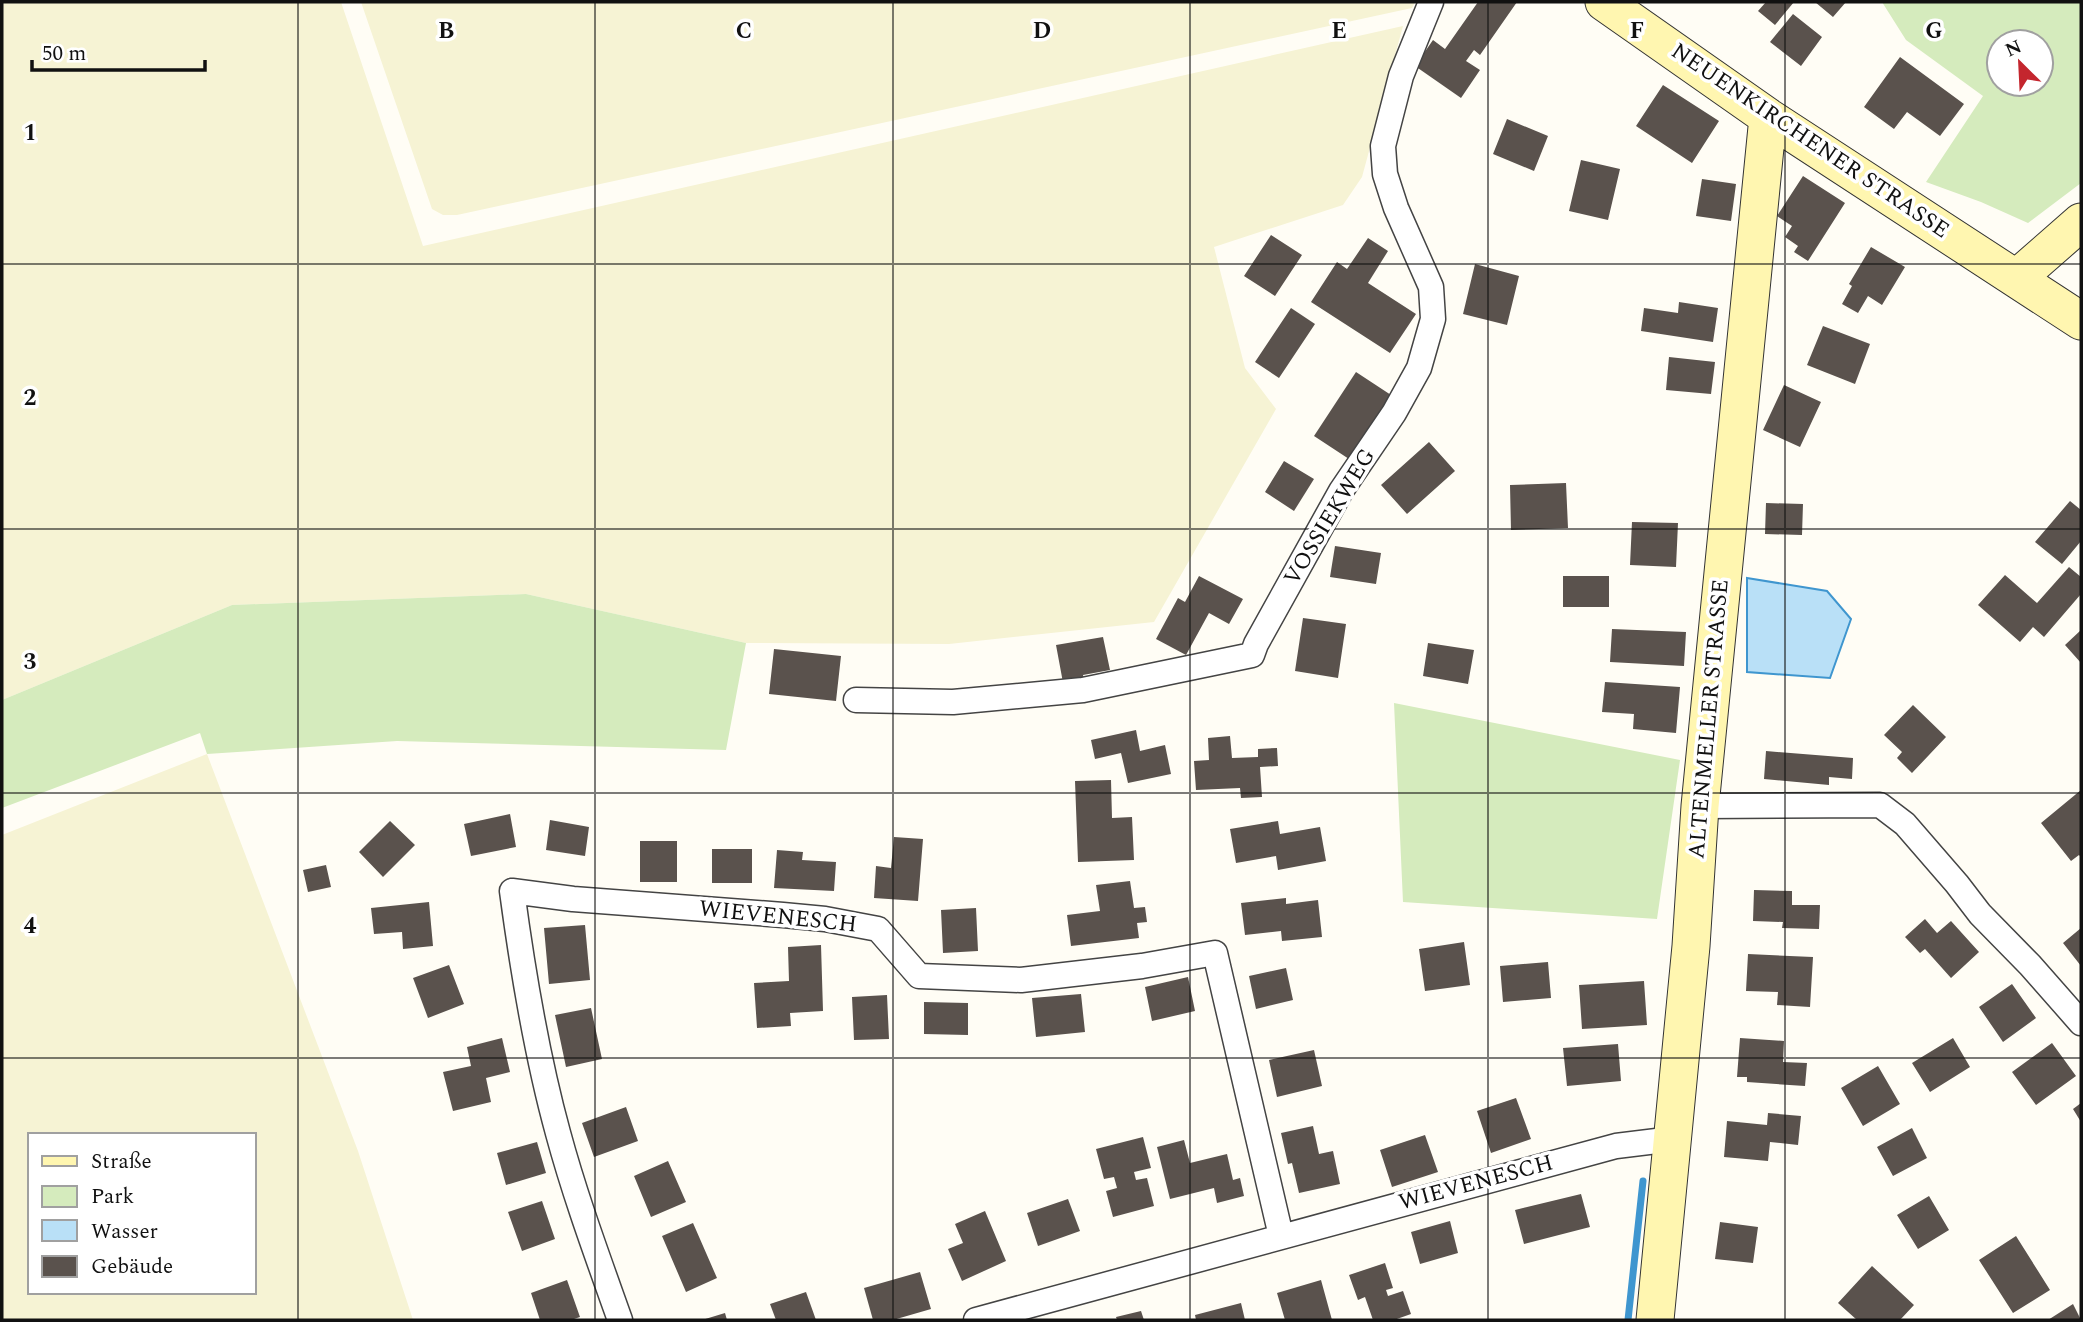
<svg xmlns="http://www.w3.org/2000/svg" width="2083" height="1322" font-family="Spectral,serif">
<rect width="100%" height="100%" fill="#fffdf5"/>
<path fill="#f6f3d4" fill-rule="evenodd" d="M2 2H341L423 246 1403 26 1362 177 1343 205 1214 247 1245 368 1276 409 1154 622 949 644 746 643 526 594 232 605 2 700Z
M361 2H1415L1412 8 457 215H443L432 209Z
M207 754 358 1151 413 1320H2V835ZM30 1135H254V1292H30Z"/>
<path fill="#d5ebbd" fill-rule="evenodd" d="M1882 2H2081V183L2028 223 1981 202 1926 182 1983 96 1906 40ZM1999 42H2041V84H1999Z
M526 594 746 643 726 750 397 741 207 754 200 733 2 808V700L232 605Z
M1394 703 1680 760 1657 919 1403 902Z"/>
<path fill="#b9e0f7" stroke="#3f96cf" stroke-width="2" d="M1747 578 1827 591 1851 619 1830 678 1747 672Z"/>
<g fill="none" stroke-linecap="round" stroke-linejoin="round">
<path stroke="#3f96cf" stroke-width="7" d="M1628 1320 1643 1181"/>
</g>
<path fill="#5a524d" d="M1478 2H1517L1480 55 1474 50 1466 61 1480 70 1461 98 1415 66 1433 40 1445 49Z
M1766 2H1794L1775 25 1758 11Z
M1815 2H1846L1833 17Z
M1793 14 1822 37 1801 66 1770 42Z
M1900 57 1964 104 1940 136 1907 112 1894 129 1864 107Z
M1663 85 1719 121 1692 163 1636 126Z
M1507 119 1548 136 1534 171 1493 154Z
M1581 160 1620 169 1608 220 1569 211Z
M1803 176 1845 203 1808 261 1794 252 1798 246 1785 237 1792 226 1777 216Z
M1702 179 1736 184 1731 221 1696 216Z
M1271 235 1302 255 1275 296 1244 276Z
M1368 238 1388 251 1368 283 1416 314 1390 353 1311 302 1337 262 1347 269Z
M1871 247 1905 267 1882 305 1868 296 1858 313 1842 304 1852 286 1849 284Z
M1475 264 1519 276 1507 325 1463 314Z
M1679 302 1718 308 1713 342 1641 331 1644 308 1678 313Z
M1291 308 1315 324 1279 378 1255 362Z
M1823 326 1870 344 1855 384 1807 365Z
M1669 357 1715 362 1711 394 1666 390Z
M1356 372 1391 395 1349 459 1314 436Z
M1784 385 1821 402 1800 447 1763 430Z
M1429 442 1455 471 1407 514 1381 485Z
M1284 461 1314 479 1294 511 1265 492Z
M1566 483 1568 528 1511 530 1510 485Z
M2070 501 2081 510V541L2062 564 2035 542Z
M1766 503 1803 504 1802 535 1765 534Z
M1632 522 1678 523 1676 567 1630 565Z
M1335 546 1381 553 1376 584 1330 577Z
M2069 567 2081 577V594L2044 637 2033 627 2020 642 1978 605 2005 575 2037 603Z
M1199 576 1243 599 1229 624 1209 613 1186 655 1156 639 1178 598 1185 602Z
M1563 576H1609V607H1563Z
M1303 618 1346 624 1338 678 1295 671Z
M1612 629 1686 632 1684 666 1610 662Z
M2081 630V663L2065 645Z
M1103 637 1110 670 1083 675 1085 684 1064 688 1056 645Z
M1428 643 1474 650 1468 684 1423 676Z
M774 649 841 656 836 701 769 694Z
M1605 682 1680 687 1676 733 1633 729 1634 714 1602 712Z
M1913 705 1946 737 1912 773 1897 758 1902 752 1884 735Z
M1136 730 1140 751 1165 745 1171 774 1128 783 1121 753 1095 759 1091 740Z
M1230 736 1232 758 1258 757V749L1277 748 1278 766 1260 767 1262 797 1241 798 1240 788 1196 790 1194 761 1209 760 1208 738Z
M1766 751 1853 758 1852 779 1829 777V785L1764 779Z
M1111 780 1112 818 1132 817 1134 860 1078 862 1075 781Z
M2081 790V857L2079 855 2071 861 2041 823Z
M510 814 516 847 471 856 464 824Z
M550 820 589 827 585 856 546 850Z
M390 821 415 845 383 877 359 852Z
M1278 821 1280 834 1320 827 1326 861 1278 870 1276 856 1236 863 1230 829Z
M894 837 923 839 918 901 874 898 876 866 891 868Z
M640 841H677V882H640Z
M712 849H752V883H712Z
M777 850 803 852 802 860 836 862 834 891 774 888Z
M326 865 331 887 308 892 303 870Z
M1130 881 1134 908 1145 907 1147 922 1137 923 1139 938 1071 946 1067 915 1100 911 1096 885Z
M1754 890 1792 891V905H1820L1819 929 1782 928 1783 922 1753 921Z
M1286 898V904L1318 900 1322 937 1282 941 1281 931 1245 935 1241 903Z
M429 902 433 946 403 949 402 932 374 934 371 908Z
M976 908 978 951 943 953 941 910Z
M1925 919 1937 933 1951 921 1979 952 1951 978 1925 949 1920 953 1905 937Z
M585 925 590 980 549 984 544 928Z
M2081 928V966L2063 943Z
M1464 942 1470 985 1425 991 1419 949Z
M821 945 823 1011 790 1013 791 1026 757 1028 754 983 789 981 788 947Z
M1748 954 1813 957 1810 1007 1777 1005 1778 992 1746 991Z
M1548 962 1551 998 1503 1002 1500 966Z
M449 965 464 1004 428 1018 413 978Z
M1286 968 1293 1000 1256 1009 1249 976Z
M1188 977 1195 1011 1152 1021 1145 987Z
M1644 981 1647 1025 1582 1029 1579 985Z
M2012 984 2036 1018 2003 1042 1979 1007Z
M1081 994 1085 1032 1036 1037 1032 998Z
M887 995 889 1039 854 1040 852 997Z
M924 1002 968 1003V1035L924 1034Z
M591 1008 602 1059 566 1067 555 1015Z
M502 1038 510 1072 486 1078 491 1102 453 1111 443 1072 471 1066 467 1047Z
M1740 1038 1784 1041 1783 1062 1807 1063 1805 1086 1747 1082V1077H1737Z
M1953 1038 1970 1067 1930 1092 1912 1063Z
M2052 1043 2076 1076 2036 1105 2012 1072Z
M1618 1044 1621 1081 1567 1086 1563 1048Z
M1314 1050 1322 1086 1277 1097 1269 1060Z
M1878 1066 1900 1104 1863 1126 1841 1088Z
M1516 1098 1531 1139 1491 1153 1477 1111Z
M2081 1103V1122L2073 1109Z
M626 1107 638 1141 594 1157 582 1123Z
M1768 1113 1801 1116 1798 1145 1770 1142 1768 1161 1724 1157 1727 1121 1767 1125Z
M1313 1126 1319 1154 1333 1151 1340 1184 1299 1193 1292 1163 1288 1164 1281 1133Z
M1912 1128 1927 1158 1893 1176 1877 1147Z
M1425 1135 1438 1172 1392 1187 1380 1150Z
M1143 1137 1151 1168 1134 1172 1136 1180 1147 1178 1154 1206 1113 1217 1106 1191 1117 1188 1114 1177 1104 1179 1096 1149Z
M1184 1140 1190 1163 1227 1154 1233 1180 1240 1178 1244 1196 1217 1203 1214 1188 1170 1199 1157 1147Z
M537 1142 546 1173 506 1185 497 1153Z
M668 1161 686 1202 651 1217 634 1176Z
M1581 1194 1590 1227 1524 1244 1515 1210Z
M1929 1196 1949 1230 1918 1249 1897 1215Z
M1068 1199 1080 1231 1038 1246 1027 1213Z
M542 1201 555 1239 522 1251 508 1212Z
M985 1211 1006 1261 962 1281 948 1249 963 1243 955 1224Z
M1450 1221 1458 1253 1420 1264 1411 1232Z
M1720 1222 1758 1227 1753 1263 1715 1259Z
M693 1223 717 1278 686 1292 662 1236Z
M2016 1236 2050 1290 2013 1313 1979 1260Z
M1385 1263 1393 1288 1386 1290 1388 1296 1403 1291 1411 1314 1394 1320H1373L1365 1297 1358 1300 1349 1275Z
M1872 1266 1914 1305 1900 1320H1857L1838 1303Z
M920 1272 931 1309 893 1320H873L864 1288Z
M567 1280 580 1317 571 1320H540L531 1293Z
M1321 1280 1332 1320H1285L1277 1293Z
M806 1292 816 1320H776L770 1304Z
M1241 1303 1245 1320H1196L1195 1315Z
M2073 1304 2081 1320H2048Z
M1141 1311 1144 1320H1117L1116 1317Z
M725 1313 727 1320H702Z"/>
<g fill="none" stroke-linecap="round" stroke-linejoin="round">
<defs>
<path id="street" d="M856 700 953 702 1083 690 1252 655 1256 644 1341 491 1394 413 1419 368 1433 319 1431 287 1396 208 1385 174 1383 146 1401 76 1431 2
M1700 806 1880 805 1905 824 1957 884 1980 914 2030 965 2081 1023
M620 1320C598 1258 575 1196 558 1133 536 1053 523 973 512 891L573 899 783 915 825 919 878 929 919 976 1021 980 1142 966 1215 953 1281 1236
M976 1320 1616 1146 1673 1139"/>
<path id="secondary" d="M1604 2 1768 117 2081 321
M2017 278 2081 222
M1655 1320 1691 946 1700 806 1768 117"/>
</defs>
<use href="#street" stroke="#444" stroke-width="27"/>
<use href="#secondary" stroke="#333" stroke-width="39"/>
<use href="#street" stroke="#fff" stroke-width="24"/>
<use href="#secondary" stroke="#fff6b0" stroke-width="37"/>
</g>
<path fill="none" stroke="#111" stroke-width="2" stroke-opacity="0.55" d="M298 2V1320M595 2V1320M893 2V1320M1190 2V1320M1488 2V1320M1785 2V1320M2 264H2081M2 529H2081M2 793H2081M2 1058H2081"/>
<g text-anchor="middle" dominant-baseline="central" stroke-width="7" stroke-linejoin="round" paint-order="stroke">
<g font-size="23" fill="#111" stroke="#fff">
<text transform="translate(1810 141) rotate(34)">NEUENKIRCHENER STRASSE</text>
<text transform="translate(1330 517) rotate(-59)">VOSSIEKWEG</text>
<text transform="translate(1709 719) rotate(-85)">ALTENMELLER STRASSE</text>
<text transform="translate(778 917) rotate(6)">WIEVENESCH</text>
<text transform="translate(1476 1183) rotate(-15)">WIEVENESCH</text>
</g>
</g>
<g font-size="23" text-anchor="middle" font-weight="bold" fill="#111" stroke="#fff" stroke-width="7" stroke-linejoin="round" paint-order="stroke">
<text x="446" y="38">B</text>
<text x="744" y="38">C</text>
<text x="1042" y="38">D</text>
<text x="1339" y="38">E</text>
<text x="1637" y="38">F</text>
<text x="1934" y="38">G</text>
<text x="30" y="140">1</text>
<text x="30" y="405">2</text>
<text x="30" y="669">3</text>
<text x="30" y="933">4</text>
</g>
<rect width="2083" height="1322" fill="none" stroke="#111111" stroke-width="7"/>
<rect x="28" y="1133" width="228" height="161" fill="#ffffff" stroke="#a0a0a0" stroke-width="2"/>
<rect x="42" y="1156" width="35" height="10" fill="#fff6b0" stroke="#a0a0a0" stroke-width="2"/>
<text x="91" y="1168" font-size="21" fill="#111111">Straße</text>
<rect x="42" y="1186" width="35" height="21" fill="#d5ebbd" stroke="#a0a0a0" stroke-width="2"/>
<text x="91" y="1203" font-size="21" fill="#111111">Park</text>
<rect x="42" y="1220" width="35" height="21" fill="#b9e0f7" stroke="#a0a0a0" stroke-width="2"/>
<text x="91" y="1238" font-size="21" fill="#111111">Wasser</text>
<rect x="42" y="1256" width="35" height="21" fill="#5a524d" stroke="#a0a0a0" stroke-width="2"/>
<text x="91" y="1273" font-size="21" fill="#111111">Gebäude</text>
<g transform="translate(2020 63) rotate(336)"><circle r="33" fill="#ffffff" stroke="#a0a0a0" stroke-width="2"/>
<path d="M0-5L12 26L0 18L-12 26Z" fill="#c4262e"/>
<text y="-10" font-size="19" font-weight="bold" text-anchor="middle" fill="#111111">N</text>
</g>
<path d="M32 60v10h173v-10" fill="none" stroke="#111111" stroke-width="3.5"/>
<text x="42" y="60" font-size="21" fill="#111111" stroke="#ffffff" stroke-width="5" paint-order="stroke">50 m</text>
</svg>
